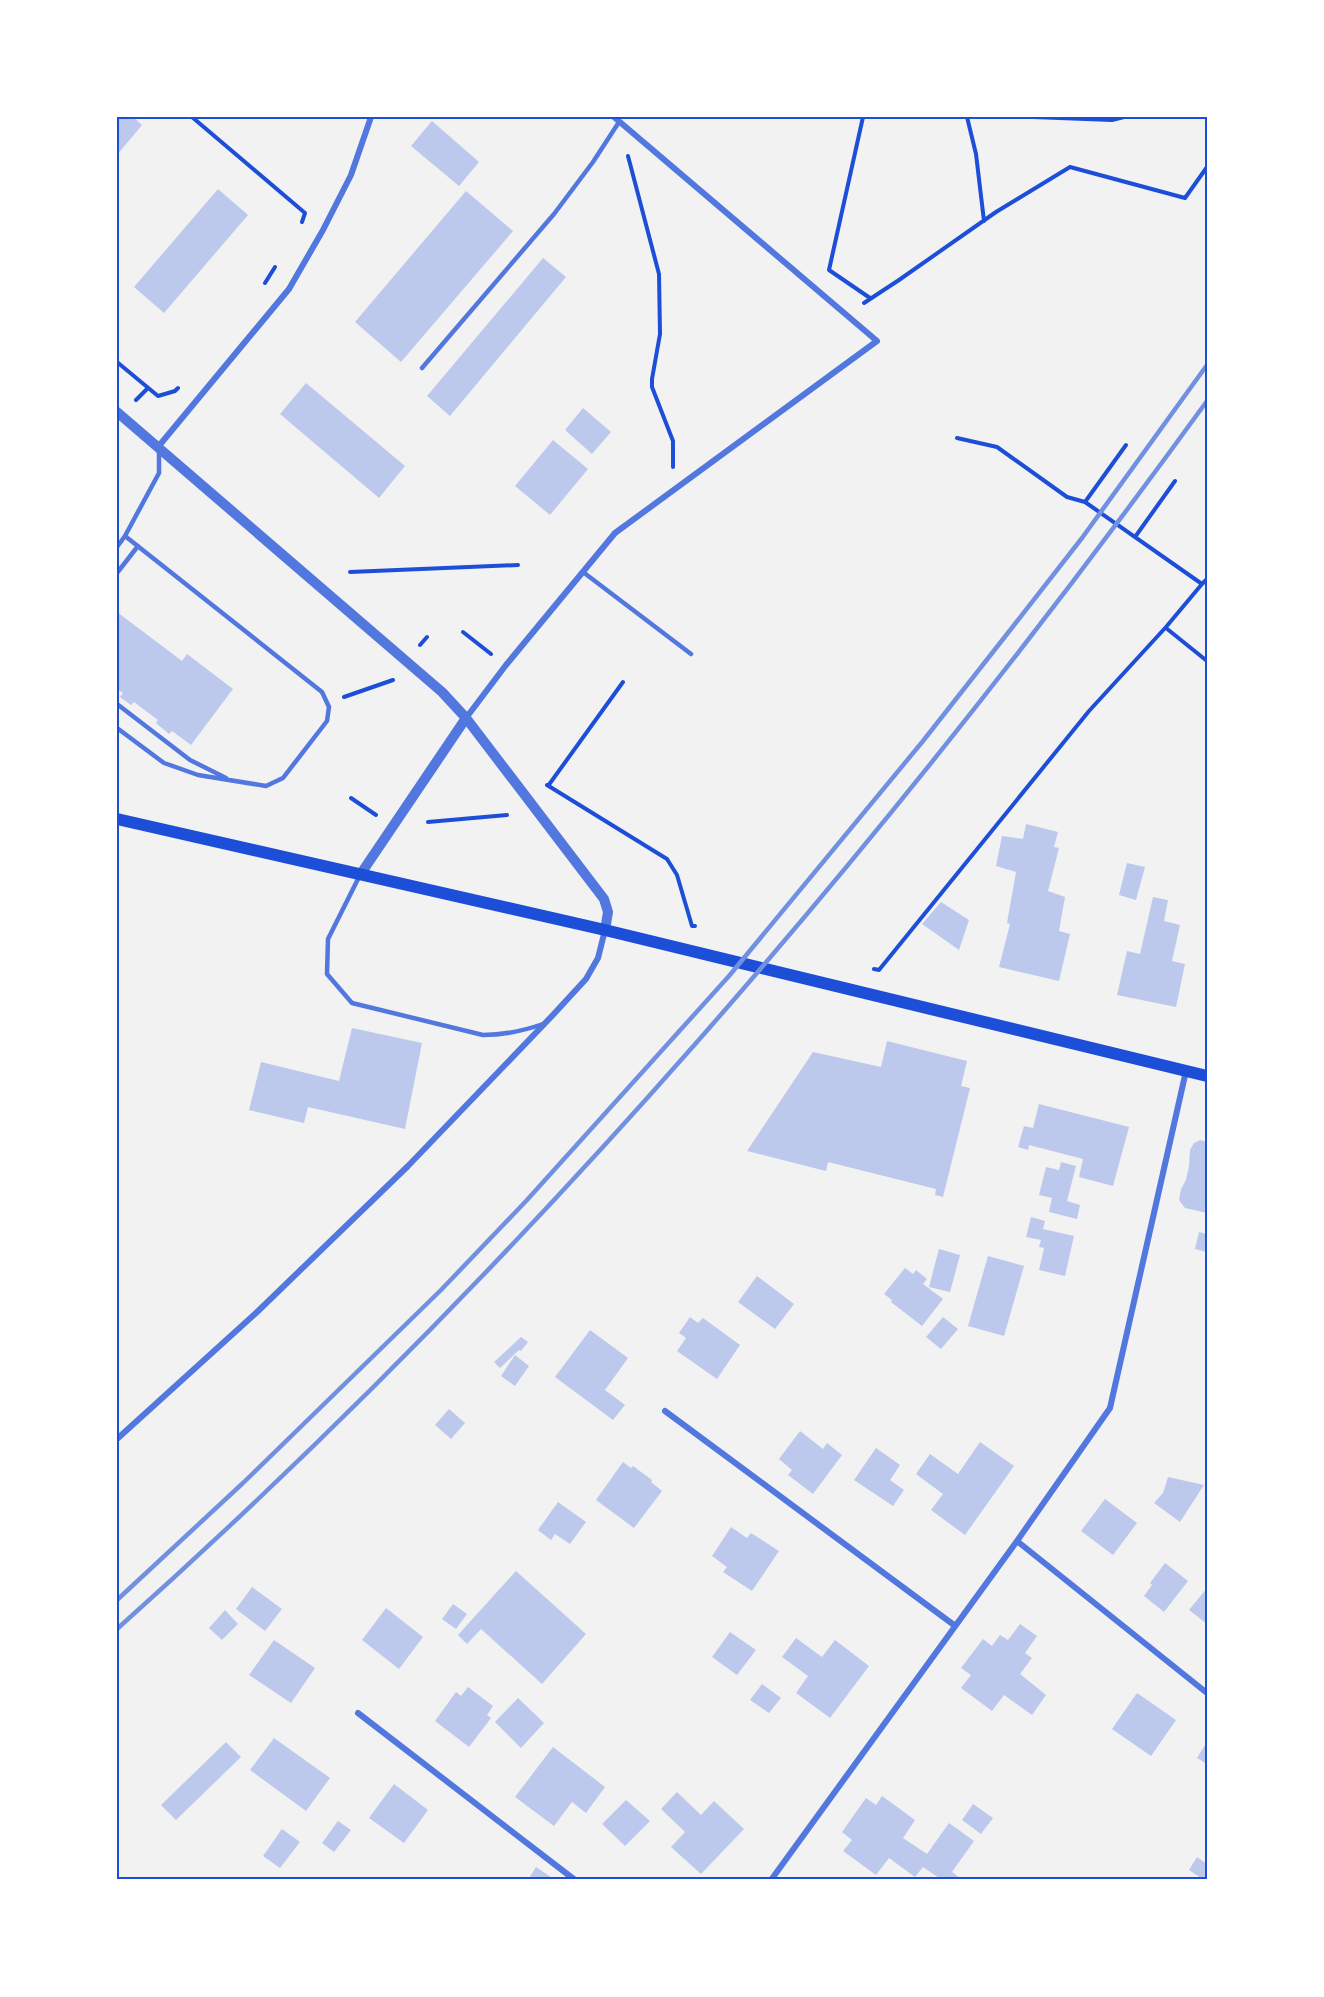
<svg xmlns="http://www.w3.org/2000/svg" width="1324" height="1997" font-family="Signika,sans-serif">
<rect width="100%" height="100%" fill="#f2f2f2"/>
<path fill="#bdc9ec" d="M117 117H133L142 125 117 155Z
M432 121 479 162 459 186 411 146Z
M218 189 248 215 164 313 134 287Z
M466 191 513 231 401 362 355 322Z
M543 258 566 277 450 416 427 396Z
M306 383 405 466 379 498 280 414Z
M583 408 611 432 592 454 565 430Z
M553 440 588 469 550 515 515 486Z
M117 612 182 661 187 654 233 689 191 745 172 731 169 734 156 723 158 720 134 702 131 705 120 697 123 693 117 689Z
M1026 824 1058 832 1054 847 1059 848 1048 891 1065 897 1059 931 1070 934 1059 981 999 967 1010 924 1007 923 1016 872 996 866 1002 836 1023 839Z
M1127 863 1145 867 1136 900 1119 895Z
M1153 897 1168 900 1164 921 1180 925 1172 961 1185 964 1176 1007 1117 995 1127 951 1140 954Z
M941 902 969 920 959 950 922 924Z
M352 1028 422 1043 405 1129 308 1107 304 1123 249 1110 261 1062 339 1081Z
M887 1041 967 1061 961 1086 970 1088 943 1197 935 1195 936 1189 828 1162 826 1171 747 1151 813 1052 881 1067Z
M1039 1104 1129 1127 1113 1186 1079 1177 1083 1159 1029 1145 1028 1150 1018 1147 1024 1126 1033 1128Z
M1200 1140 1207 1142V1213L1185 1208 1179 1200 1181 1189 1186 1180 1189 1166 1190 1150 1194 1143Z
M1061 1162 1076 1166 1067 1201 1080 1205 1077 1219 1049 1212 1052 1198 1039 1195 1046 1167 1059 1170Z
M1031 1217 1045 1221 1043 1229 1074 1236 1065 1276 1039 1270 1044 1248 1039 1247 1041 1240 1026 1237Z
M1199 1232 1207 1234V1252L1195 1249Z
M939 1249 960 1255 950 1292 929 1287Z
M988 1256 1024 1266 1004 1336 968 1326Z
M905 1268 913 1274 916 1270 927 1279 923 1284 943 1299 922 1326 891 1302 892 1300 884 1294Z
M757 1276 794 1304 775 1329 738 1302Z
M690 1317 698 1323 703 1318 740 1345 717 1379 677 1351 686 1338 679 1333Z
M943 1317 958 1329 941 1349 926 1337Z
M590 1330 628 1358 605 1390 625 1405 613 1420 555 1377Z
M521 1337 528 1342 521 1351 519 1350 500 1368 494 1362Z
M515 1355 529 1366 515 1386 501 1376Z
M449 1409 465 1423 451 1439 435 1425Z
M800 1431 823 1449 827 1443 842 1455 813 1494 788 1475 792 1470 779 1459Z
M980 1442 1014 1466 965 1535 931 1510 943 1494 916 1474 930 1454 958 1474Z
M876 1448 900 1465 890 1480 904 1490 893 1506 854 1480Z
M623 1462 631 1468 633 1466 652 1480 651 1482 662 1491 634 1528 596 1500Z
M1168 1477 1204 1485 1180 1522 1154 1503 1163 1493Z
M1105 1499 1137 1523 1113 1555 1081 1531Z
M558 1502 586 1522 570 1544 555 1534 551 1540 538 1530Z
M731 1527 747 1538 751 1533 779 1551 752 1591 723 1572 727 1567 712 1556Z
M1165 1563 1188 1581 1164 1612 1144 1596 1152 1585 1150 1583Z
M516 1571 586 1634 542 1684 481 1629 467 1644 458 1635Z
M252 1587 282 1609 265 1631 236 1609Z
M1207 1588V1624L1189 1610Z
M453 1604 467 1614 456 1629 442 1619Z
M386 1608 423 1637 399 1669 362 1640Z
M225 1610 238 1624 222 1640 209 1628Z
M1020 1624 1037 1636 1025 1653 1032 1658 1020 1674 1046 1695 1032 1715 1004 1695 992 1711 961 1688 971 1675 961 1668 983 1639 992 1646 1000 1635 1008 1640Z
M730 1632 756 1650 737 1675 712 1657Z
M796 1638 822 1657 835 1640 869 1666 830 1718 796 1693 808 1676 782 1657Z
M274 1640 315 1668 291 1703 249 1675Z
M762 1684 781 1698 769 1713 750 1700Z
M468 1687 493 1706 487 1715 491 1718 469 1747 435 1721 456 1692 461 1696Z
M1137 1693 1176 1720 1151 1756 1112 1729Z
M518 1698 544 1723 521 1748 495 1722Z
M274 1738 330 1778 306 1811 250 1770Z
M226 1742 241 1757 176 1820 161 1805Z
M1205 1745 1207 1746V1764L1197 1758Z
M553 1747 605 1787 586 1813 572 1802 554 1826 515 1797Z
M394 1784 428 1810 404 1843 369 1818Z
M677 1792 701 1815 714 1801 744 1829 701 1874 671 1847 685 1832 661 1809Z
M882 1796 915 1820 903 1838 927 1854 949 1823 974 1841 952 1872 960 1878 959 1880H942L923 1867 915 1877 889 1858 876 1875 843 1851 852 1840 842 1832 866 1798 876 1805Z
M626 1800 650 1821 625 1846 602 1824Z
M973 1804 993 1818 981 1834 962 1820Z
M338 1821 351 1830 334 1852 322 1843Z
M282 1829 300 1842 280 1868 263 1856Z
M1197 1857 1207 1864V1880H1204L1189 1870Z
M536 1867 555 1880H528Z"/>
<g fill="none" stroke-linecap="round" stroke-linejoin="round">
<path stroke="#1d4ed8" stroke-width="4" d="M192 117 305 213 302 222
M863 117 829 270 870 298
M967 117 976 154 984 221
M1033 117 1112 120 1124 117
M628 156 659 274 660 334 652 379V387L673 441V467
M265 283 275 267
M864 303 899 280 996 212 1070 167 1185 198 1207 167
M117 362 158 396 175 391 178 388
M136 400 148 388
M1085 502 1126 445
M1135 537 1175 481
M350 572 518 565
M1202 584 1207 579
M1166 628 1207 661
M463 632 491 654
M420 645 427 637
M344 697 393 680
M547 785 667 859 677 875 692 926H695
M548 786 623 682
M351 798 376 815
M428 822 507 815
M874 969 879 970 1089 711 1166 627 1202 584 1085 502 1067 497 997 447 957 438"/>
<path stroke="#5277de" stroke-width="4.5" d="M422 368 554 214 593 162 619 122
M117 547 125 536 159 473V450
M583 572 691 654
M117 573 138 546
M117 704 190 760 226 778
M117 728 164 763 198 775 266 786 283 778 327 721 329 707 322 692 125 536
M360 875 328 939 327 974 352 1003 483 1035C504 1035 523 1031 543 1024"/>
<path stroke="#5277de" stroke-width="6" d="M158 447 289 289 323 230 351 175 371 117
M466 718 506 665 615 533 877 341 614 117
M665 1411 954 1625
M117 1439 256 1313 408 1166 551 1017 586 979 598 958 605 930
M1017 1541 1207 1693
M358 1713 575 1880
M771 1880 1017 1541 1110 1408 1186 1071"/>
<path stroke="#5277de" stroke-width="10" d="M117 412 442 692 466 718 604 899 608 912 605 930
M360 875 466 718"/>
<path stroke="#1d4ed8" stroke-width="12" d="M117 819 605 930 1207 1076"/>
<path stroke="#7290e2" stroke-width="4.5" d="M117 1600 243 1483 441 1290 527 1200 729 976 923 741 1011 629 1082 538 1207 365
M117 1629C527 1263 885 845 1207 401"/>
</g>
<rect width="1324" height="1997" fill="none" stroke="#ffffff" stroke-width="237"/>
<rect x="118" y="118" width="1088" height="1760" fill="none" stroke="#1d4ed8" stroke-width="2"/>
</svg>
